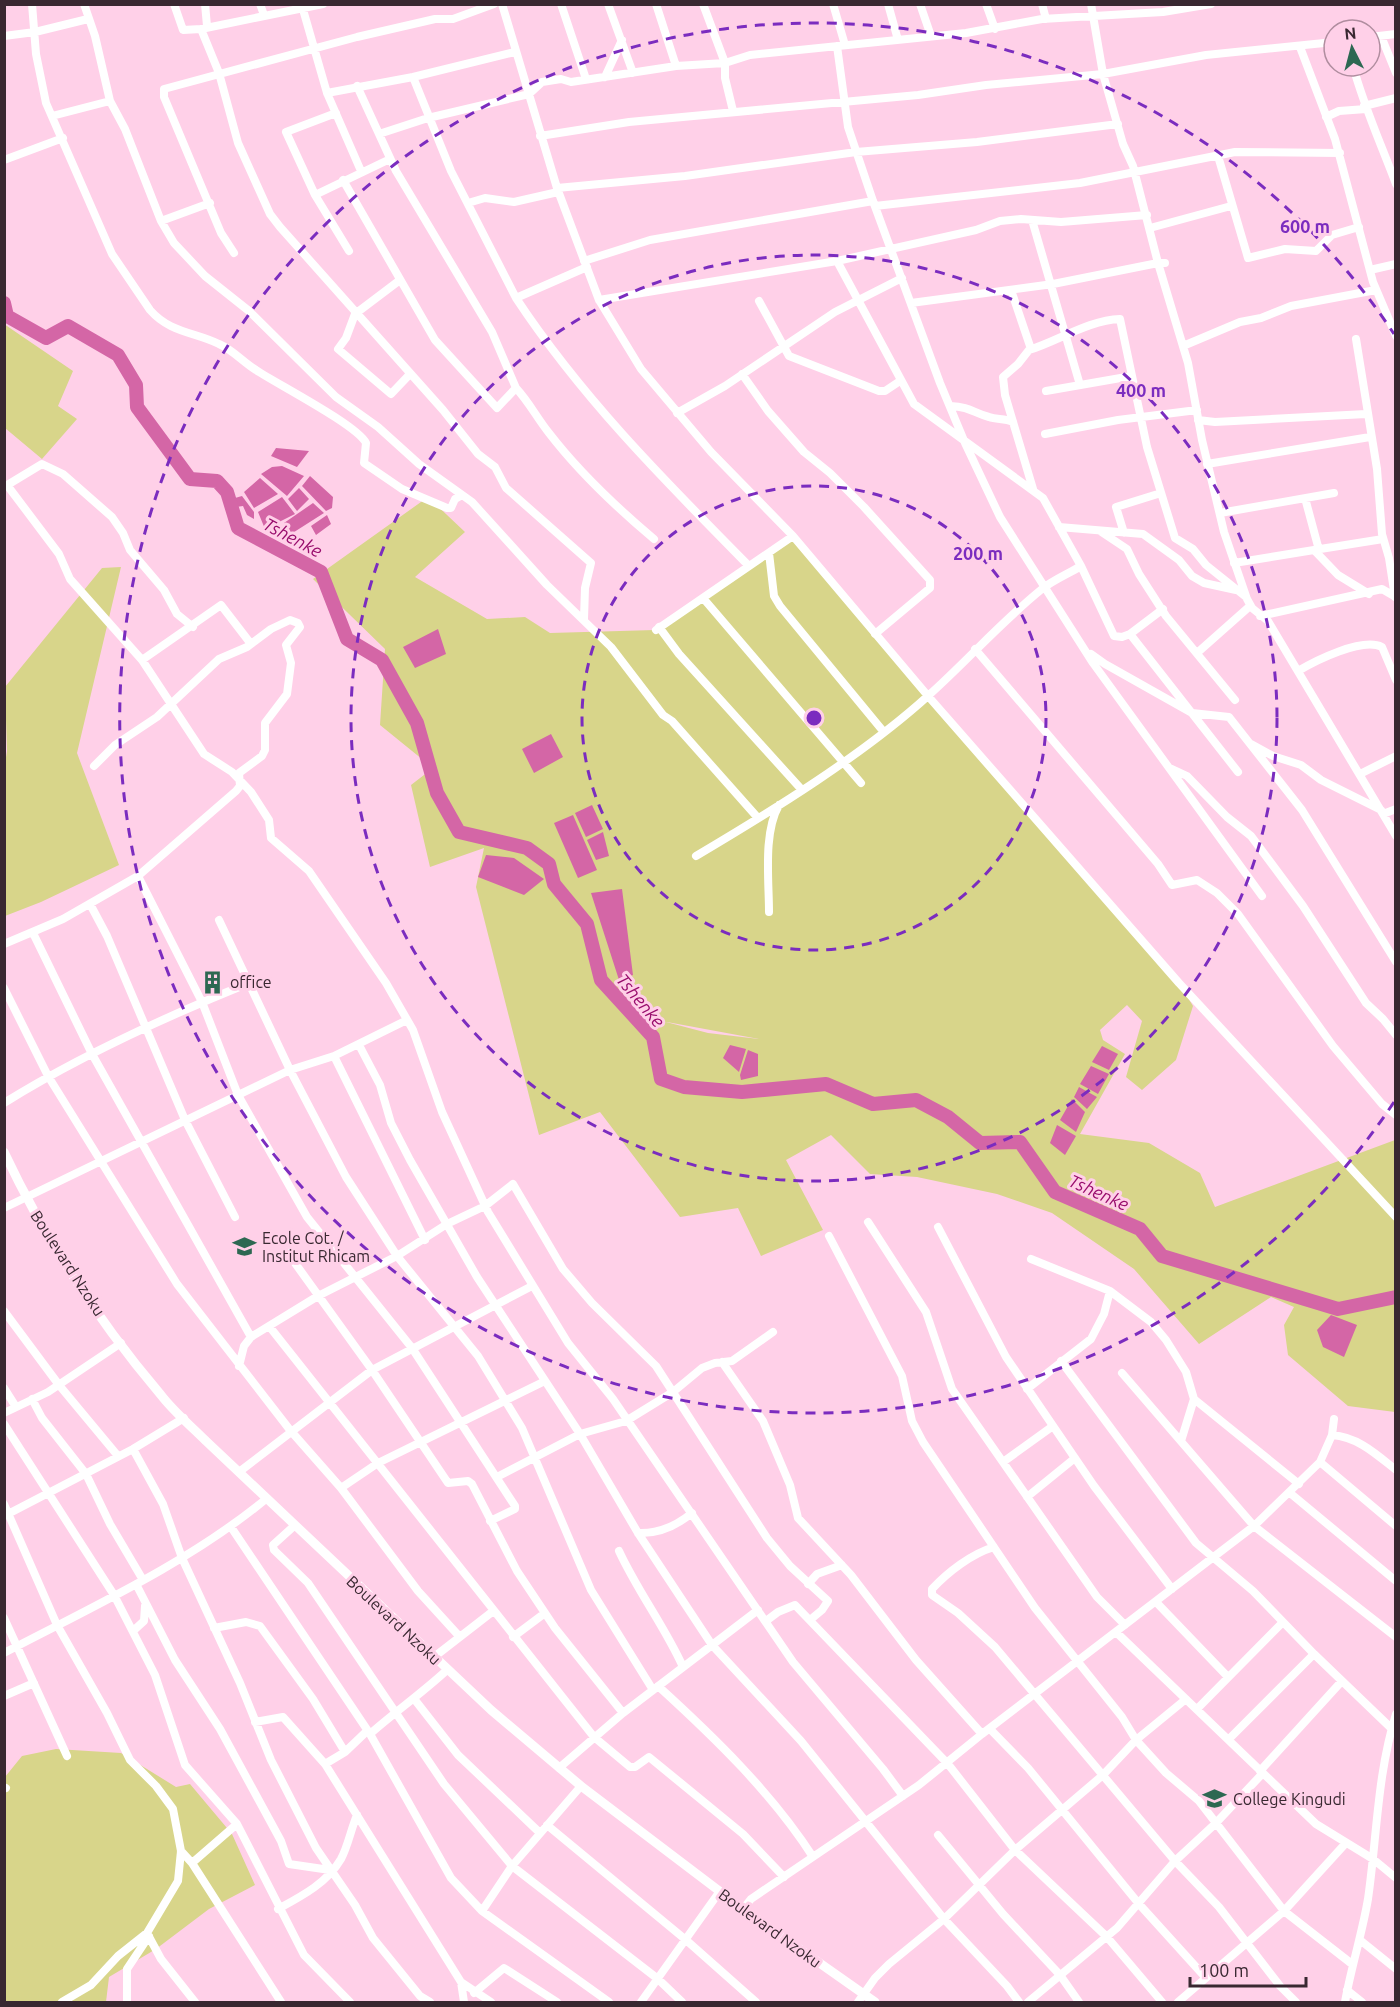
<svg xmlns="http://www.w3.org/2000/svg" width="1400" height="2007" font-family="Ubuntu,sans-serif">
<rect width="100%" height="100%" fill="#ffd0e8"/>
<path fill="#d8d58a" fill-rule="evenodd" d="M4 324 73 371 58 406 77 419 42 459 5 428Z
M428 497 465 532 415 577 487 619 525 617 550 633 655 630 793 536 1179 983 1193 1006 1176 1060 1142 1090 1126 1077 1142 1021 1127 1005 1100 1030 1103 1040 1125 1054 1080 1134 1149 1143 1200 1173 1215 1207 1395 1140V1412L1348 1406 1288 1355 1284 1325 1294 1307 1271 1297 1199 1344 1134 1269 1052 1213 997 1194 917 1177 870 1174 831 1135 786 1160 823 1230 761 1256 738 1208 680 1217 600 1112 539 1135 476 887 484 848 430 867 411 785 433 768 380 725 385 649 313 579ZM666 1022H667L759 1039 708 1033Z
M121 567 77 753 119 865 41 902 5 916 4 770 7 751 5 687 102 568Z
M56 1749 121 1753 176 1787 190 1784 232 1834 255 1885 209 1909 156 1949 109 1977 106 2002H5V1777L22 1756Z"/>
<path fill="#d466a6" d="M276 448 309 451 297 467 271 456Z
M282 466 304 476 287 496 261 474 272 467Z
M310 476 333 497 332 508 326 511 302 486Z
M260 478 278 494 254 508 244 492Z
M299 488 309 499 297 511 288 499Z
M242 496 254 512V519L247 515 243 506 236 507 235 498Z
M282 497 295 514 265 529 258 512Z
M313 503 324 513 291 534 284 523Z
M327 515 331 524 316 535 311 526Z
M438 629 446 654 415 668 403 647Z
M551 734 563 757 534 773 522 749Z
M592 805 603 829 586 837 575 813Z
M573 815 597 870 578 878 554 823Z
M603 832 609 856 596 860 587 840Z
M486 855 514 858 544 879 524 895 478 877Z
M622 889 633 975 619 980 591 893Z
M730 1045 746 1049 739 1072 723 1058Z
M1102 1046 1118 1054 1109 1070 1092 1062Z
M748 1050 758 1054V1076L741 1080 740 1075Z
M1091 1066 1109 1074 1098 1094 1080 1084Z
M1079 1087 1097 1097 1087 1109 1074 1097Z
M1072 1099 1085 1112 1076 1132 1060 1120Z
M1057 1125 1076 1136 1065 1155 1050 1143Z
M1331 1315 1357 1325 1344 1357 1323 1347 1317 1330Z"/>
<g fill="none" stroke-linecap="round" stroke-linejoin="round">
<path stroke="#d466a6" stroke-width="14" d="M4 303 7 316 46 338 68 326 118 355 136 385 137 407 190 479 217 481 227 492 238 528 321 572 347 639 382 660 417 723 437 793 459 832 527 848 549 864 554 884 587 924 601 980 653 1037 661 1079 684 1087 742 1092 826 1084 873 1104 916 1100 948 1117 980 1143 1020 1142 1055 1192 1140 1229 1162 1256 1338 1309 1396 1297"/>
<path stroke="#fff" stroke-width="8" d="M32 4 36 54 46 103 112 254 150 310C170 333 195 332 219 344 233 350 243 362 256 370 277 384 357 425 366 443L364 463 402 489 447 508H451L455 499 462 495
M84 4 95 36 110 101 125 129 161 221 174 243 205 276 249 311 336 397 378 427 419 464 472 502 547 585 611 647 663 715 672 721 758 818
M174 4 183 30 201 29
M205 4 207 26
M260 4 264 15
M323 4 201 29 219 73 238 143 270 214 280 227 443 410 478 454 495 467 506 488 591 563 585 588 584 619
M502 4 557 188 599 300 641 369 711 452 793 536 928 696 1179 983 1396 1217
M561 4 586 79
M608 4 633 73
M656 4 676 66
M703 4 725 63V78L733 111
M833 4 845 45
M888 4 898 40
M920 4 931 36
M986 4 995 29
M1042 4 1046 19
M1091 4 1103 74 1123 144 1133 166 1158 263H1165
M302 6 327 93 361 171
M4 36 35 32 88 19
M1381 36 1396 73
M1370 37 1396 34
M837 46 848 127 873 201 940 383 965 443 1000 517 1093 663 1262 896
M1300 47 1335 139 1373 282 1396 336
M1353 66C1364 107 1381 144 1396 184
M413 77 451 171 516 298C582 398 665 481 749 566
M605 77 622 40
M327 93 413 77 515 52
M1364 106 1396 98
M336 113 286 132 315 195 390 159
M52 116 110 101
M1326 117 1339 111 1366 109
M379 134 428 118 529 94 542 82 561 79 571 82 676 66 725 63 750 55 966 33 1042 19 1163 12 1211 4
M540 136 629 122 918 95 986 85 1103 74 1206 55 1334 42
M1218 156 1248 258 1285 249 1316 251 1332 235 1359 227
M4 160 63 138
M343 180 435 340 497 408 516 388 492 332 396 171 357 86
M557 188 685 176 856 152 977 142 1118 124
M315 195 349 251
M468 203 485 198 514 202 558 192
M875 206 1080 183 1235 152 1340 153
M1032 220 1080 385
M161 221 210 203
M1150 228 1231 206
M234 253 221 233 164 97V89L357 37 435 19H453L494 4
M584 261 650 240 873 201
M837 261 914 404 1043 498 1081 566 1114 636 1122 637 1130 634 1238 772
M1370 270 1396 264
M400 280 355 314 346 338 338 349 391 394 410 374
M1011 290 1031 349
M516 298 587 267
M599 300 837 261 976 230 1000 221 1021 219 1061 222 1147 215
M759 301 789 356 879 391H885L900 381
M911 303 1053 284 1158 263 1188 363 1202 440 1224 532 1247 599 1252 608 1268 621 1396 836
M1356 339 1377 469 1382 534 1389 558 1395 597
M1183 346 1240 322 1261 318 1291 306 1376 290
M742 374 768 411 804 452 830 473 864 507 930 580V588L875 634
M516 388C529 402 537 418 549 433 579 472 616 507 654 539
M1046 391 1132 376
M950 406C971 407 973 413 989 417 997 420 1004 418 1013 422
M677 413 725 386 835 312 902 278
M1198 420 1215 422 1366 414
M1045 434 1118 420 1197 410
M1207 464 1370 437
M7 485 59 554 70 579 142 660 204 754 232 772 251 792 269 820 271 838 309 871 386 983 413 1030 442 1112 488 1212 568 1343 613 1399 793 1662 883 1769 903 1796
M4 487 42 464 63 474 112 517 123 533 130 550 164 590 177 614 193 627
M1033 489 1005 395 1003 377 1018 364 1029 350C1058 341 1089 320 1120 319L1147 447 1175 538 1193 549 1206 565 1246 597
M1305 498 1319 550
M1220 513 1334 493
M1059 527 1143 534 1179 560 1192 576 1204 583 1236 590
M1100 531 1127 549 1139 574 1166 616 1235 700
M1124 533 1116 507 1161 493
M1314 550 1383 539
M769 553 774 596 780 606 883 731
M1234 563 1314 550 1338 575 1369 594
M703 598 861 783
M1260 616 1382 589 1394 596
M659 627 679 654 802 790
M656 630 793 536
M1130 634 1163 609
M975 649 1158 864 1172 885 1197 880 1217 893 1238 914 1333 1046 1382 1104 1396 1115
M1197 653 1250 606
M1091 654 1105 664 1192 713 1229 717 1302 810 1396 962
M142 660 221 605 251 644
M1298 671C1315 661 1362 637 1382 647L1396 680
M1251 744 1273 756 1301 765 1321 780 1381 810
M1172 769 1187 776 1227 817 1251 836 1303 906 1366 1003 1383 1019 1396 1035
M1360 774 1396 756
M1383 814 1396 809
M696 856C772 811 863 755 929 695 967 661 1001 622 1042 589 1053 580 1068 574 1081 566
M138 876 202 1002 238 1095 307 1217 412 1348 515 1506V1509L490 1521
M90 904 107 936 185 1120 235 1217
M769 912C769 880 763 833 779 805
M219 920 290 1070 346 1177 397 1256 478 1356 522 1428 591 1590 653 1690
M33 933 92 1054 251 1337
M4 944 63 919 138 876 236 791 240 786 239 773 262 756 265 750V723L287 694 291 663 286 645 300 627 298 623 290 620 271 629 247 647 219 659 157 717 115 745 94 766
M4 988 48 1076 177 1284 290 1430 341 1488 418 1591 459 1636
M359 1045 380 1085 391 1123 410 1160 477 1277 580 1434 638 1533 712 1645 801 1741 944 1919 1007 1986 1019 2002
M334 1056 425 1240
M4 1103C81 1055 165 1017 249 983
M4 1208 290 1070 334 1056 407 1020
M868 1222 926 1312 952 1389 1097 1597 1125 1625
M938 1227 1006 1357 1094 1486 1172 1589
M829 1236 902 1376 912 1421 923 1442 1035 1608 1122 1717 1136 1740 1166 1773 1199 1801 1284 1911 1352 1964
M287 1252 372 1370 448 1483 468 1481 472 1484 517 1571 555 1628 623 1713
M1031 1259 1110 1291 1151 1322 1166 1340 1186 1372 1194 1399 1299 1484
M4 1311 59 1385 118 1456
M269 1326 594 1737 630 1767H635L649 1757 743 1834 784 1877
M1061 1361 1196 1543 1253 1591 1314 1654 1391 1728
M722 1362 763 1421 790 1485 798 1518 851 1575 916 1660 982 1734
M239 1366 244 1346 251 1337 318 1296 397 1256 447 1224 485 1206 513 1184 563 1269 592 1303 656 1366 767 1538 790 1566 828 1601 822 1610 810 1620
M1122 1373 1254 1526 1396 1637
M4 1388 16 1407
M1027 1389 1091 1339 1104 1314 1110 1291
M32 1399 42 1418 86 1474 110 1524 143 1580
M4 1413 48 1392 121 1343
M4 1424 114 1595 155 1675 185 1765 237 1824 304 1955 350 2002
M1332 1435C1358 1437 1376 1454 1396 1470
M1181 1441 1194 1399
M133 1449 163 1504 182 1558 240 1683 271 1760 316 1848 355 1905 373 1938 420 1996 430 2002
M1003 1462 1053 1426
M1320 1462 1396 1526
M239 1472 372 1370 532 1286
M497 1477 580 1434 626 1421 673 1392 702 1368 715 1363 732 1361 773 1332
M341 1488 378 1463 545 1381
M1290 1493 1396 1581
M1027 1497 1075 1458
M4 1504 57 1625 107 1713 130 1760 156 1786 173 1809 181 1851 178 1881 147 1933 118 1956 91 1985 62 2002
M6 1515 133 1449 184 1418
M294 1526 273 1545 274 1550 308 1583 444 1784 512 1866 658 1979 682 2002
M231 1527 370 1734 451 1878 482 1911 609 2002
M638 1533C658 1534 676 1526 692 1513
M994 1547C971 1554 948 1572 932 1589V1595L958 1613 995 1647 1175 1861 1219 1907 1280 1986 1296 2002
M619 1551C638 1592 665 1627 683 1667
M136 1584 175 1660 220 1729 281 1841 289 1864 330 1870
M808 1584 817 1574 842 1565
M1156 1602 1228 1677
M4 1618 67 1756
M766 1621 778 1612 795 1605 948 1764 1015 1850 1107 1937 1162 2002
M214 1628 246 1622 260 1626 313 1699 345 1752
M133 1631 144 1621 145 1606
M1117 1633 1316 1824 1373 1859 1396 1878
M513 1637 545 1613
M4 1653C94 1606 188 1563 266 1499
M434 1657 492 1612
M658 1686C714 1737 772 1793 813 1857
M4 1696 34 1683
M415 1700 458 1755 540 1833
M1197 1709 1283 1622
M255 1722 283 1717 325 1764 461 1982 464 2002
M990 1729 1028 1768 1139 1904 1206 1978
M370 1734C395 1712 422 1693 447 1670
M1229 1739 1314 1654
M325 1764 345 1752 367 1731
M559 1768 623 1713 758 1610
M1260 1771 1341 1682
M4 1787 6 1788
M547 1825 686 1940 756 2002
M938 1835 1003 1914 1060 1975 1079 2002
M181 1851 192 1863 281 2002
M192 1863 237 1824
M278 1909C302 1896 327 1883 341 1859 348 1846 351 1829 357 1815
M743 1909 751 1899 919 1785 982 1734 1254 1526 1320 1462 1332 1435 1334 1419
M482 1911 512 1866 581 1786
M147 1933 161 1959 195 2002
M1360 1940 1396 1969
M461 1982 491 2002
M1347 1990 1362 2002
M474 1993 504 1968 557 2002
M127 2002V1969L149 1936
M641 2002 720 1891
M858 2002 875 1978 889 1964 944 1919 1015 1850 1103 1775 1136 1740 1186 1699
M1028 2002 1117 1928 1175 1861 1215 1824 1263 1773
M1178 2002 1284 1911 1345 1844
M1345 2002C1351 1968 1362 1934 1368 1899 1377 1837 1377 1775 1396 1714"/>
<path stroke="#fff" stroke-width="9" d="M4 1152C45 1239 99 1322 161 1395 174 1412 191 1426 206 1441L491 1710 581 1786 743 1909 875 2002"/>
</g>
<g fill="none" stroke="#7b2cbf" stroke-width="3" stroke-dasharray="10 8">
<circle cx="814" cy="718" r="232"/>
<circle cx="814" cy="718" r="463"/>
<path d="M1394 1102A695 695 0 1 1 1394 334"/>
</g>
<defs>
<symbol id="building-bare" viewBox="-9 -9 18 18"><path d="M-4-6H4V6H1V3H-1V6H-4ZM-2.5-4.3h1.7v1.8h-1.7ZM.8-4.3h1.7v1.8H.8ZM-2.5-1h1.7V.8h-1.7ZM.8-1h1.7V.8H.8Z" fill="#2d6852" stroke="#ffd0e8" stroke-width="2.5" paint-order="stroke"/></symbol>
<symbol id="school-bare" viewBox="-9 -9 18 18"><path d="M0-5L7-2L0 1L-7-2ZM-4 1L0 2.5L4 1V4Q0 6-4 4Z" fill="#2d6852" stroke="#ffd0e8" stroke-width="2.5" paint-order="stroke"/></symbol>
</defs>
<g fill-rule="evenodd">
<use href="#building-bare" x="196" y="966" width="33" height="33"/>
<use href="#school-bare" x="228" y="1230" width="33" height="33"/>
<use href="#school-bare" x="1198" y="1782" width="33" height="33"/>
</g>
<g text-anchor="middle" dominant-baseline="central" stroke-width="6" stroke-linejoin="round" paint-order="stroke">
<g font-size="16" fill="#392831" stroke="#ffd0e8" text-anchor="start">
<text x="230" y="982">office</text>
<text x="262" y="1238">Ecole Cot. /<tspan x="262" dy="18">Institut Rhicam</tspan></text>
<text x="1233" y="1799">College Kingudi</text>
</g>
<g font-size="16" fill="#392831" stroke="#ffd0e8">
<text transform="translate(68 1263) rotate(57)">Boulevard Nzoku</text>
<text transform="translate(394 1620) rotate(43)">Boulevard Nzoku</text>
<text transform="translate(770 1928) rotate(36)">Boulevard Nzoku</text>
</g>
<g font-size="18" font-style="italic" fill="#990e6d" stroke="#ffd0e8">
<text transform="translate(293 537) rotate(28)">Tshenke</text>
<text transform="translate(641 1000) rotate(50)">Tshenke</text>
<text transform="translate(1099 1192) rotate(24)">Tshenke</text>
</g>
</g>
<circle cx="814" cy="718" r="9" fill="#7b2cbf" stroke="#ffd0e8" stroke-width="3"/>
<g font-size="18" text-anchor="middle" font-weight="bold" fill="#7b2cbf" stroke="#ffd0e8" stroke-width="6" stroke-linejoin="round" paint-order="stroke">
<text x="1305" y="233">600 m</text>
<text x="1141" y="397">400 m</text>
<text x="978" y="560">200 m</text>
</g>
<rect width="1400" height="2007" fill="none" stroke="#392831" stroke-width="12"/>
<g transform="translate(1352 48) rotate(354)"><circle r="28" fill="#ffd0e8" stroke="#b08d9f" stroke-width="1.5"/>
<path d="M0-4.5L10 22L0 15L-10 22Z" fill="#2d6852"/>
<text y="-9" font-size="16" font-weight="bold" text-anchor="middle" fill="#392831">N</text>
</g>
<path d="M1190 1977v9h116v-9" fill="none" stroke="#392831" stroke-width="3"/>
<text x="1199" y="1977" font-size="18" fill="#392831" stroke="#ffd0e8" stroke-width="4.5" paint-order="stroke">100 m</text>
</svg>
